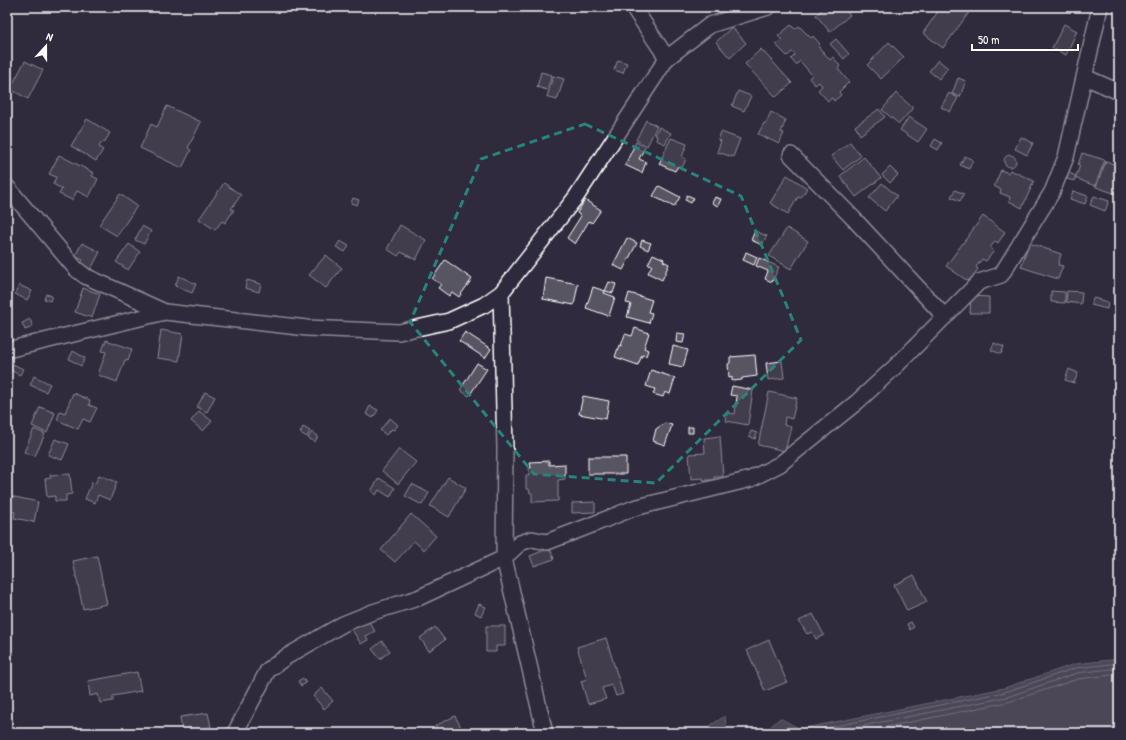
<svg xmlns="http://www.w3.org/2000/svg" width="1126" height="740" font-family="'Patrick Hand',sans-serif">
<rect width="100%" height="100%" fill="#2f2a3d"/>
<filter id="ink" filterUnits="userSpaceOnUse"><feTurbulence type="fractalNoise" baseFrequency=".025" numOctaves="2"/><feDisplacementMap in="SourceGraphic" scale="8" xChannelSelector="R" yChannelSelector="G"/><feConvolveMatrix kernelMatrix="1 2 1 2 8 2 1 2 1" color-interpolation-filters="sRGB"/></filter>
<g filter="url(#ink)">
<path fill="#6d6a77" stroke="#a7a6ad" d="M1119 659V733H769L770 727 780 718 800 729 1004 688 1075 664Z
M725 716 727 733H711V725Z"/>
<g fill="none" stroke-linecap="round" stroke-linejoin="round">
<path stroke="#c5c3c9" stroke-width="1" d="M801 733 1005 692 1076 668 1119 663
M827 733 1007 697 1077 673 1119 668
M857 733 1008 702 1078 679 1119 674"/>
</g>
<path fill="#595564" stroke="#fff" d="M825 7H843L850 15 830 32 816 15Z
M941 7H973L943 48 923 33Z
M1064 24 1077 31 1066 55 1052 48Z
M791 25 795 29 799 26 811 38 813 36 820 44 818 46 830 60 833 57 840 66 838 69 849 82 839 92 841 95 834 101 832 98 828 101 818 90 822 86 819 82 815 85 809 78 812 75 800 61 796 65 791 59 795 55 792 52 787 56 776 45 782 40 778 36Z
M732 27 746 43 730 58 716 42Z
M836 39 849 54 844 59 830 44Z
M889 42 904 57 881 79 867 65Z
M761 49 792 83 776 97 745 64Z
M618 60 627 63 623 73 614 70Z
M938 60 948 68 939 79 929 71Z
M25 61 43 70 28 99 10 89Z
M541 72 552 75 547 90 537 87Z
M553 76 564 79 557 100 547 97Z
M958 78 966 81 960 97 952 94Z
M738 91 751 96 744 111 732 106Z
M896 93 913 108 899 124 882 110Z
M949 93 958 98 950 112 941 107Z
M1119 98V118L1112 115Z
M167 106 201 122 188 148 191 150 182 168 140 148 151 124 157 127Z
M879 109 885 117 860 135 855 126Z
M771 112 786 120 781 132 784 133 779 144 758 134 764 123H766Z
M909 117 927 129 918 142 900 130Z
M87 119 110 133 104 143 102 142 99 147 103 150 96 161 71 146Z
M646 120 657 126 647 146 636 140Z
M659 127 671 133 665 144 656 140 657 136 655 135Z
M721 132 740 139 733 157 717 152 721 141 718 140Z
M1021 137 1033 143 1027 155 1015 149Z
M671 138 687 144 682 157 686 159 682 168 678 166 675 171 659 164Z
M935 139 942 143 938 150 931 146Z
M636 142 645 147 639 159 646 162 642 173 625 165Z
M850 142 861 156 843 170 831 156Z
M1082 153 1105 160 1095 186 1075 178 1080 166 1078 165Z
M1004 161a6 6 0 1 1 12 0a6 6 0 1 1-12 0Z
M59 155 94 173 92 176 98 179 89 197 77 191 72 200 59 194 62 189 53 184 56 177 49 174Z
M965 156 973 160 969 169 960 165Z
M864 157 881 178 856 197 840 176Z
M1106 161 1119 166V195L1096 187Z
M890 167 898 175 890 183 882 175Z
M1001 170 1008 173 1010 170 1034 181 1022 208 1009 201 1010 197 1000 193 1001 190 994 186Z
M1069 173 1076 176 1074 181 1067 179Z
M787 175 807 188 801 198 798 197 788 214 770 203Z
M224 183 241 195 231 209 234 210 225 223 222 221 215 230 199 219Z
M882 183 897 196 885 211 869 198Z
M659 186 680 197 674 207 653 196Z
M955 190 964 194 960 201 951 197Z
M1073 191 1088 196 1085 204 1070 199Z
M120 194 137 206 117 236 99 225Z
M687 195 694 198 691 203 685 200Z
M1094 196 1109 201 1105 211 1090 205Z
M715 197 721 199 718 206 712 203Z
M353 198 359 200 357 205 351 203Z
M585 200 601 210 592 223 589 221 575 244 567 238 581 216 577 213Z
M983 216 1005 232 998 243 995 241 990 248 994 251 986 261 982 259 976 267 978 269 969 282 946 266Z
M400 225 426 240 416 260 401 252 398 256 387 249Z
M142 226 151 231 144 244 135 240Z
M787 228 808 241 791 269 769 256Z
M755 231 767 236 762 245 751 240Z
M627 238 637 243 623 270 613 265Z
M642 240 651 243 648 250 640 246Z
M340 241 349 246 345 252 336 247Z
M82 243 100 252 91 269 81 264 83 260 75 256Z
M1029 243 1061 254 1058 265 1063 266 1058 279 1021 267Z
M129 244 140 252 128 270 116 262Z
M746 252 757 257 754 265 743 260Z
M653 254 664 259 663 261 669 264 662 280 648 273 652 265 648 264Z
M326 255 342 268 326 288 309 275Z
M759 258 779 267 772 282 765 279 768 271 756 266Z
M445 260 472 279 459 297 452 292 449 296 438 288 441 284 432 279Z
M179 276 196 284 192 293 175 286Z
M546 278 578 284 574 305 543 299Z
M247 280 261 284 259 292 245 288Z
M609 282 616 284 613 293 605 291Z
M19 285 32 291 27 300 15 294Z
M593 287 605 291 604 293 615 297 609 316 586 308Z
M83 288 100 294 92 318 75 312Z
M1051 291 1065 292V303L1051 302Z
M1067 291 1082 292 1081 304 1066 302Z
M629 293 652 300 648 312 652 313 649 323 627 317 631 304 626 303Z
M46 294 52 296 50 301 44 299Z
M971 296 989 297V313H970Z
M1093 298 1108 302 1107 309 1091 305Z
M30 319 33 327 25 330 22 323Z
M635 328 649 333 644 348 648 350 646 356 642 355 638 365 615 357 619 345 621 346 625 334 632 336Z
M161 330 183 334 179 361 157 358Z
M465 332 491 349 485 358 459 341Z
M677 333 685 334 683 343 676 342Z
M106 340 132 349 128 361 125 360 117 382 98 375 106 352 102 351Z
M994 343 1004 347 1001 354 991 350Z
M673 346 688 350 683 367 669 364Z
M73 351 85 358 81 366 69 359Z
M755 355 757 376 742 378V380L732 381V377L729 378 728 364 730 363V357Z
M782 361 784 378 768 380 766 363Z
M477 363 487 369 469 396 460 390Z
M13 364 23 369 20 375 10 370Z
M1069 369 1078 373 1074 383 1065 380Z
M651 370 675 378 670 394 665 392 663 397 653 394 655 389 646 386Z
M34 376 50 384 46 392 30 385Z
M732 386 753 390 748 425 726 421 727 413 735 414 737 396 730 395Z
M205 392 215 397 207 412 197 407Z
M769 392 797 398 792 419 785 417 784 425 791 427 785 451 758 445Z
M73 393 90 400 89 405 97 408 90 422 83 419 78 429 57 420 60 411 65 413Z
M583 396 609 401 606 419 579 414Z
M370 406 378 410 373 418 366 414Z
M40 407 55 413 47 433 32 426Z
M199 411 212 421 203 431 191 421Z
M390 418 398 425 394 430 392 429 386 435 380 430Z
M665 423 672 425 665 445 653 441 656 429Z
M303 427 310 431 307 437 300 433Z
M688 427H693V433H688Z
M34 429 45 434 35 456 24 452Z
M751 431 757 433 755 439 749 436Z
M312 432 318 436 315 442 308 438Z
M720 436 723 477H714V480H703V478L691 479 689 454 705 453 704 438Z
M55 439 69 444 62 460 48 455Z
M399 449 416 462 398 484 382 471Z
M588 457H626V474H588Z
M549 461V465L565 464V479L558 480V501L532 502V493H530L529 489H526V475H529V468H531L530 462Z
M70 474 72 494 66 495V501H55V496L47 497 45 479 51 478 50 475Z
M99 475 117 482 110 500 98 495 95 503 85 499 92 482 95 484Z
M448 477 466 488 449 517 430 506Z
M379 478 395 488 390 497 379 490 376 495 371 491Z
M412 484 429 493 422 505 405 496Z
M10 496 38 502 34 522 14 518 15 512 10 511V514H7V499L9 500Z
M595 502V512L572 513V503Z
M411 514 436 536 424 550 414 541 395 562 381 550Z
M550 548 554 559 534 566 530 556Z
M97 556 107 604 83 609 73 561Z
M914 575 927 602 907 611 894 585Z
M479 604 486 607 481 616 475 613Z
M813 614 824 635 816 639 812 632 807 634 799 621Z
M367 619 375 631 366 636 368 640 361 644 351 628Z
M911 622 914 627 910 630 907 624Z
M486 626H505V646H496V652H486Z
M435 627 445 640 429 651 420 638Z
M606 638 623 694 616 696 612 685 602 688 606 699 588 704 581 681 587 679 577 647Z
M769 640 787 682 765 691 747 650Z
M382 641 390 651 380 659 372 649Z
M137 672 141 691 113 696V701L100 703 98 694 90 696 88 681Z
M303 678 306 683 301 686 298 681Z
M322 688 333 701 324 709 313 696Z
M208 713 211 727 182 731 180 717Z
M455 716 464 733H439L435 726Z"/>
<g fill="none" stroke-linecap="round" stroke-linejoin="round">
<defs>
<path id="minor" d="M633 7 667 58
M1085 77 1119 92
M791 155 853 218 945 317
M7 187 76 269 85 276 165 312
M501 293 505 448 504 558 545 733
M7 350 165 312 307 328 399 332 449 321 484 305 501 293 576 197 667 58 710 25 768 7
M235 733 268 670 286 657 343 624 373 612 418 598 504 558 520 543 532 539 547 542 584 528 634 508 751 479 780 464 857 402 896 366 979 282 1001 275 1052 192 1066 157 1100 7"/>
</defs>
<use href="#minor" stroke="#fff" stroke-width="18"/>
<use href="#minor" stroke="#2f2a3d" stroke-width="15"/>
</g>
</g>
<path d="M0 0H1126V740H0ZM585 124 741 196 801 340 656 483 534 474 410 322 481 159Z" fill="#2f2a3d" fill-opacity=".55" fill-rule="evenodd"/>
<path fill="none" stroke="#27847c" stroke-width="3" stroke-dasharray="8 5" stroke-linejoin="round" d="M585 124 741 196 801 340 656 483 534 474 410 322 481 159Z"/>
<rect width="1126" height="740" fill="none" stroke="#2f2a3d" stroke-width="24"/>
<rect x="12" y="12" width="1102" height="716" fill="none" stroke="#fff" stroke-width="1.5" filter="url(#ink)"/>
<g transform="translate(46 46) rotate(21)" stroke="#2f2a3d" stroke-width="3" paint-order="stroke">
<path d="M0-3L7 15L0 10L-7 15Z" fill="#ffffff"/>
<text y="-6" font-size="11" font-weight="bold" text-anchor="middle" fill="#ffffff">N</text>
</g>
<path d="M972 44v6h106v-6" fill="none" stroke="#ffffff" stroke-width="2"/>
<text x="978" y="44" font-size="12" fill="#ffffff" stroke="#2f2a3d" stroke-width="3" paint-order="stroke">50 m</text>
</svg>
